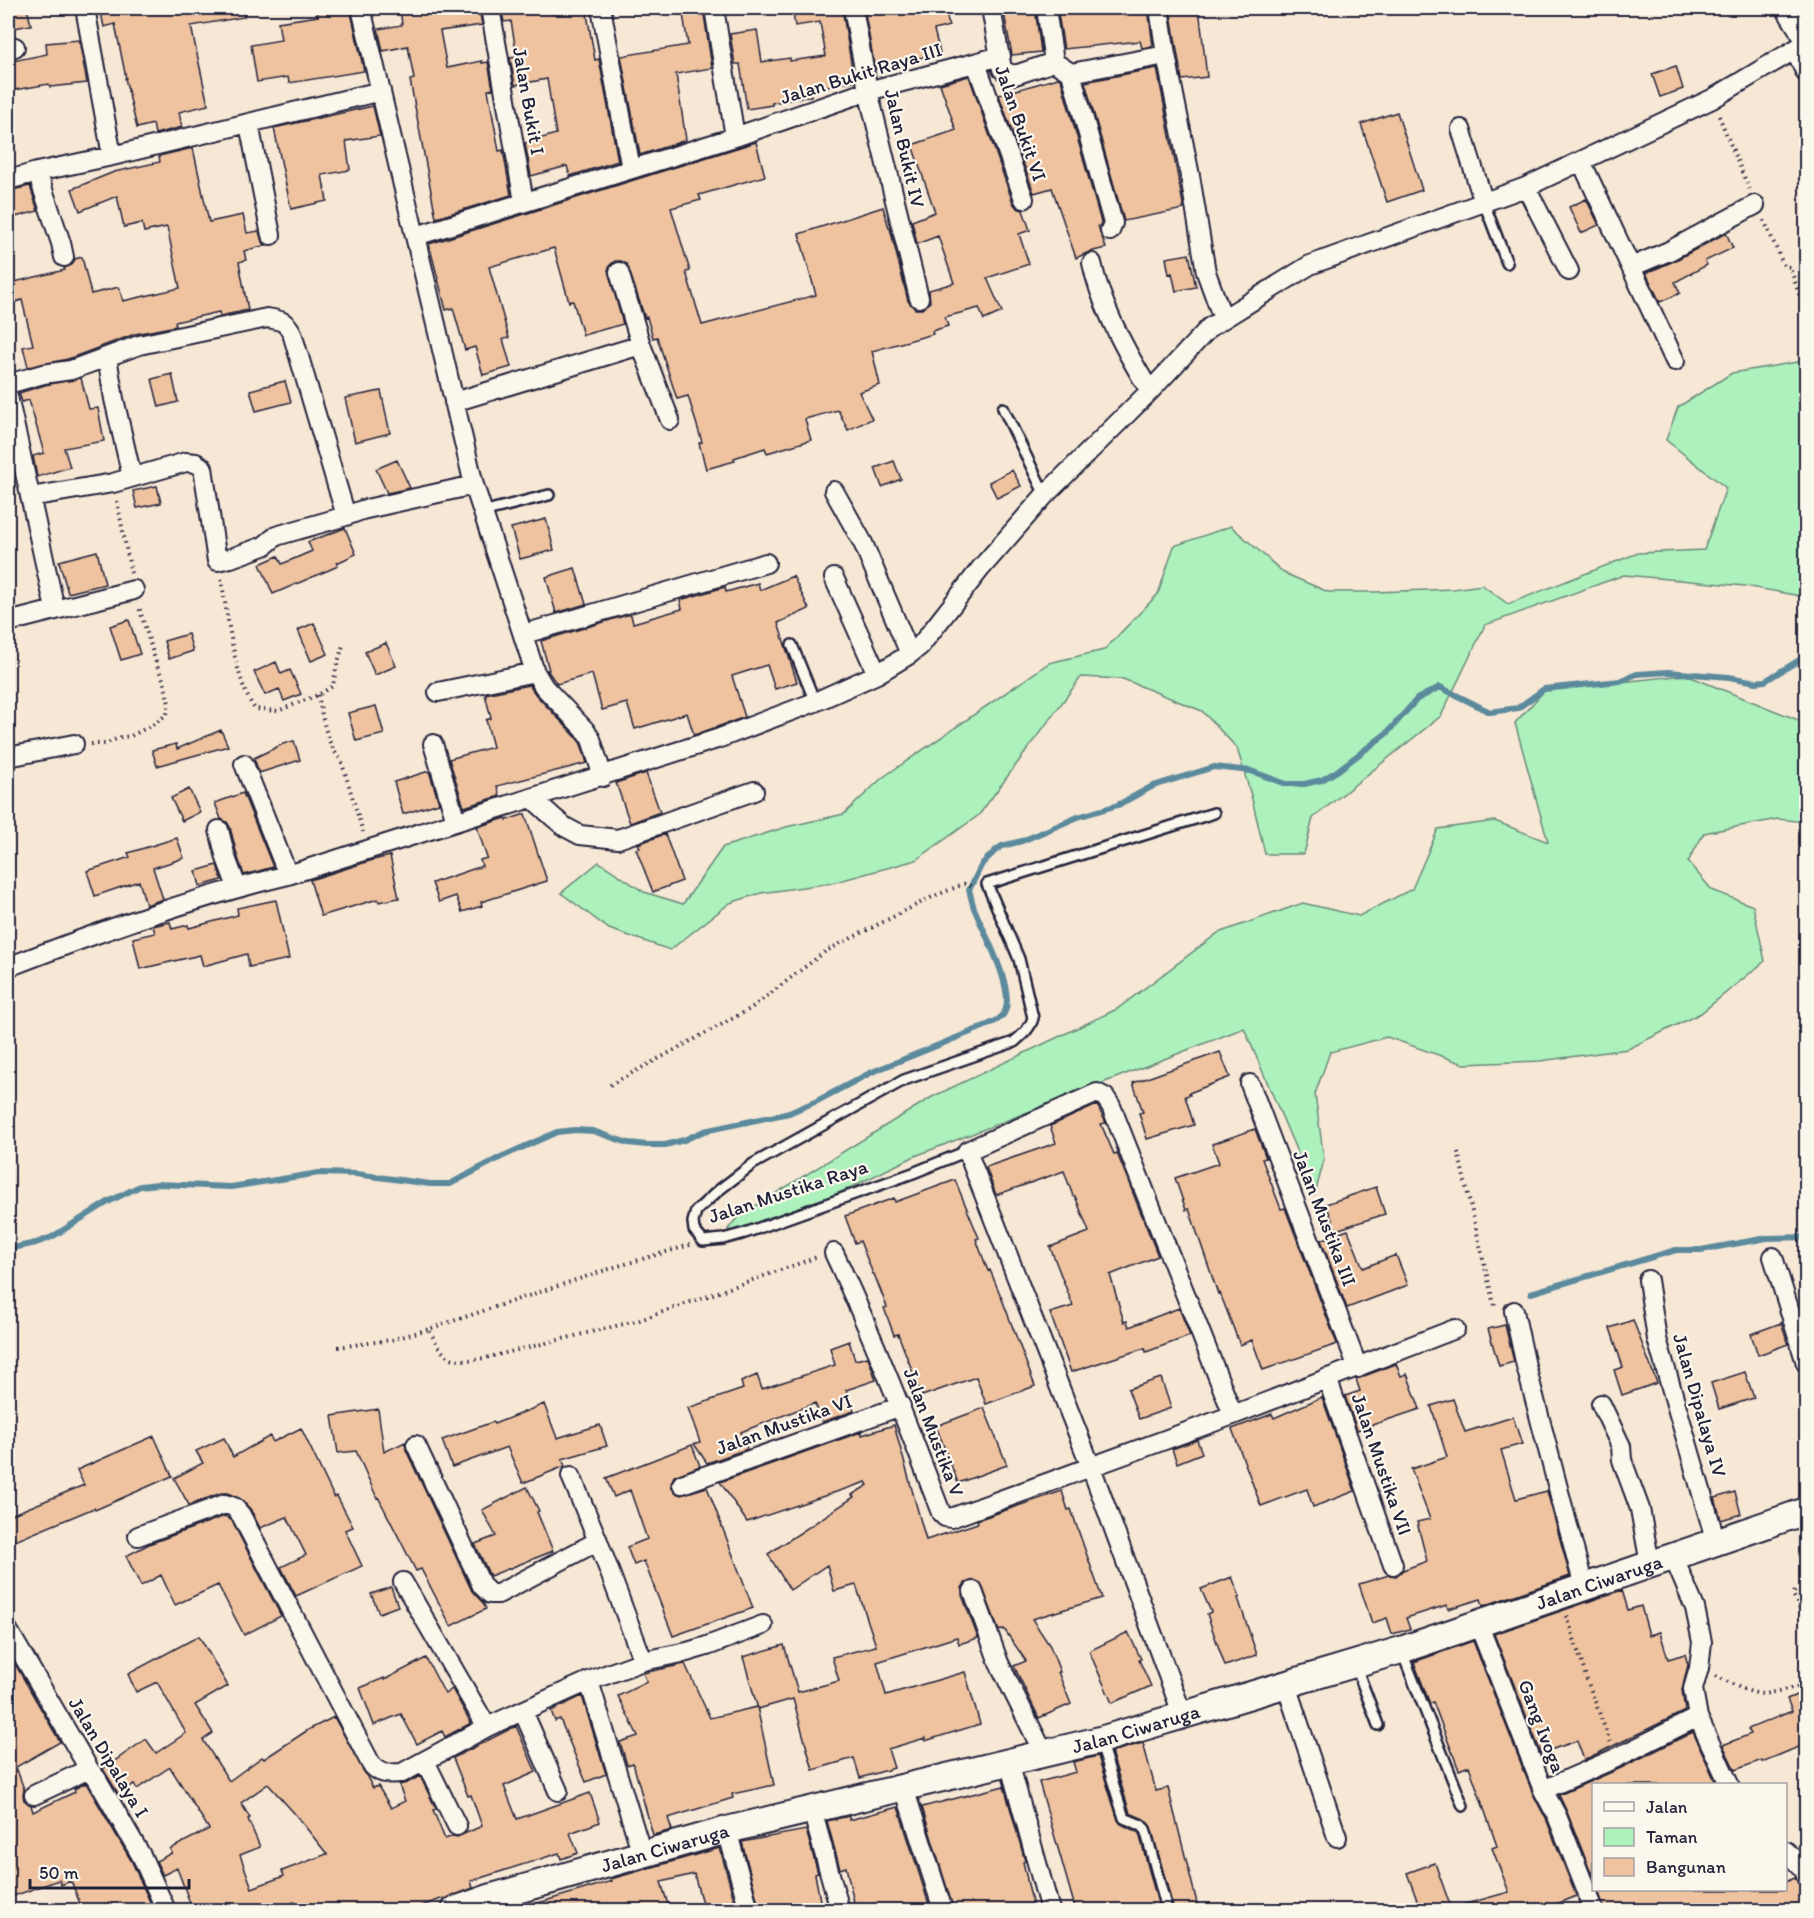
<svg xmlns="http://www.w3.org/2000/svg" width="1814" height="1918" font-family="Itim,sans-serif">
<rect width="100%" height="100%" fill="#f7e7d5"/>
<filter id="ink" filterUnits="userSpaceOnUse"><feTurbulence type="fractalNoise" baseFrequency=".0167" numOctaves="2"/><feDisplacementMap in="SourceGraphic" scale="12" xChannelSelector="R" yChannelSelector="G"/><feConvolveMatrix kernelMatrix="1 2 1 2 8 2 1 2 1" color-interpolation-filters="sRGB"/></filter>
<g filter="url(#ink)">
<path fill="#adf1bc" stroke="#688a7c" stroke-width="1.5" d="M1797 362H1806V597L1745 586 1624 575 1485 625 1441 716 1313 818 1304 854H1265L1252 799 1237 748 1202 711 1123 679 1081 677 979 815 916 860 832 883 761 893 730 903 670 950 609 929 561 893 599 862 644 892 683 904 723 847 786 827 844 814 882 778 1049 663 1104 650 1158 594 1174 546 1231 526 1284 573 1328 592H1375L1453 589 1482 585 1508 604 1638 553 1704 550 1726 488 1666 440 1678 407 1732 373Z
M1686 675 1803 722 1806 721V822L1778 819 1704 833 1688 862 1712 890 1753 906 1765 961 1701 1013 1628 1049 1540 1061 1464 1064 1387 1037 1330 1052 1315 1094 1324 1160 1315 1194 1244 1028 915 1156 741 1241 728 1229 739 1216 932 1097 1117 1009 1218 933 1303 903 1359 916 1412 889 1438 829 1495 821 1548 842 1515 723 1545 690Z"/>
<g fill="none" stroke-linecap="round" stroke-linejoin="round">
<path stroke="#5c8a9d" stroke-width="6" d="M8 1249 36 1243 52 1237 108 1202 140 1186 158 1184 231 1187 319 1173 356 1174 430 1184H450L501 1157 557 1132 575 1130 593 1131 628 1143 647 1145H665L684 1140 704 1131 789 1113 817 1101 872 1072 983 1027C991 1023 1002 1020 1005 1011 1015 988 983 931 974 908 972 903 971 896 969 890L982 864 995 851 1002 846 1022 841 1078 817 1118 805 1153 786 1214 767 1251 771 1286 784H1304L1322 780 1337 771 1387 733 1417 699 1440 687 1490 712 1518 708 1544 689 1620 681 1637 674 1668 672 1729 677 1756 682 1765 681 1806 656
M1531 1293 1676 1250H1701L1767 1238 1806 1237"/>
</g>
<path fill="#efc39f" stroke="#22223b" stroke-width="1.5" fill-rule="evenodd" d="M8 8H27L31 25 8 29Z
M100 8H243L244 17 191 26 208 105 179 112 182 127 155 134 153 124 137 128 125 78H126L115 24 104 27Z
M317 8H350L364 71 289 83 288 77 257 82 251 45 281 40 278 22 318 16Z
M400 8H479L482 25 440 31 447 68 482 61V63L488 62 493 89 488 90 499 151 503 150 511 195 436 218 410 80 414 79 408 46 383 51 378 29 402 25Z
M501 8H550L551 14 586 8 595 60 599 59 618 161 570 176 567 166 531 176 525 143 556 134 547 79 515 85 510 58 517 57 511 21 504 22Z
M682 8H703L712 68 676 74 686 140 640 155 621 56 688 45Z
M792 8H842L854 81 810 89 811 96 772 103V105L747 109 740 64H735L730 34 757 30 762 62 790 58V61L826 56 820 22 795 26Z
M864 8H945L949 26 934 30 940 53 875 69Z
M1003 8H1035L1041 52 1012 55Z
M1057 8H1148L1153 46 1142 48 1140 41 1064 49Z
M1170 8H1199L1207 77 1182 80Z
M79 40 87 83 50 87 49 84 8 91V62L47 54 46 43Z
M1676 66 1683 89 1660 97 1652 74Z
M1157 68 1184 209 1124 221 1085 82Z
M969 76 1013 203 1017 208 1023 210 1030 230 1019 234 1029 264 987 278 1002 312 984 320 979 308 945 317 948 326 932 331 933 334 872 351 880 385 859 392 872 419 848 430 838 410 805 419 811 440 767 453 765 448 734 458 735 461 706 469 699 443 702 442 688 396 677 399 657 337 653 338 647 317 645 318 627 264 621 261H615L610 265 608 270 623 324 583 335 573 301 569 302 554 248 489 267 509 338 503 339 511 367 483 375 475 347 465 350 453 308 446 310 429 244 756 142 765 176 699 195 701 200 671 208 690 271 686 272 702 325 816 295 799 234 883 207 889 228H890L908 301 915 309H922L930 302 929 290 954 283 938 236 917 244 912 221 935 212 912 145 956 130 940 84Z
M1058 78 1061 80 1101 222 1100 226H1098L1106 248 1089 252 1076 258 1052 188 1034 193 999 95Z
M373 106 380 136 346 141 350 170 322 175 327 201 291 209 274 128Z
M1397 112 1422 190 1387 202 1361 124Z
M193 148 209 222 243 215 247 233 259 231 262 242 266 245 244 251 246 260 239 262 248 310 220 316 219 312 175 322 176 326 135 334 68 359 28 367 23 347 33 345 22 300 15 302 10 283 65 270 64 268 72 265 75 259 82 257 91 294 119 287 123 301 180 288 167 227 144 232 142 223 124 227 117 196 80 211 72 189 114 172 160 162 159 156Z
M30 186 38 211 8 219V191Z
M1586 199 1599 225 1581 233 1569 207Z
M1726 233 1733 248 1705 261 1707 265 1675 282 1680 293 1660 302 1646 273 1674 261Z
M1189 254 1196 287 1176 291 1172 273 1169 274 1166 258Z
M172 374 178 402 159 407 152 379Z
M81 378 89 409 98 408 104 441 64 448 70 467 37 477 33 456 44 453 29 400 22 402 19 393 45 385Z
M285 381 291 402 256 411 250 390Z
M381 391 390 433 355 442 345 398Z
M397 460 410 488 387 493 376 469Z
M894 461 901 479 882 487 875 468Z
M1012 470 1021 486 997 498 989 482Z
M157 486 161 503 137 508 133 491Z
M546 519 554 550 520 559 511 528Z
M345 528 356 554 337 563 338 566 273 594 260 564 278 556 282 564 312 551 308 542Z
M97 551 105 584 68 593 59 561Z
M575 568 586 604 556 613 546 577Z
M793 576 809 609 778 623 797 682 775 689 767 665 732 676 745 717 694 735 687 713 635 729 627 703 602 710 592 674 557 684 547 670H549L541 641 627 615H631L633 623 682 609 680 600 725 587 726 592 758 583 760 590Z
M129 620 140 654 121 660 110 626Z
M314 623 328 654 311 661 298 630Z
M188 634 193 651 169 659 164 641Z
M386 643 396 666 375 675 365 652Z
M276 662 281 674 290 670 301 694 284 701 279 689 265 695 254 672Z
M529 685 536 695 576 737 581 744 587 763 497 786 500 796 464 807 449 759 493 747 486 720 491 718 485 694Z
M376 706 384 734 356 741 348 713Z
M221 730 228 746 157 766 152 750 176 744 177 749Z
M294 741 300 760 259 773 254 758 283 744Z
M429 771 439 803 403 814 394 782Z
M646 773 660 812 630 823 616 783Z
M189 789 200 812 182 821 171 798Z
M243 793 273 867 244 875 237 855 230 827 227 822 221 819 215 803Z
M525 814 547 881 481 902 482 906 462 912 456 896 439 902 432 883 482 866 480 860 487 858 477 827 506 818 507 820Z
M665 834 682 881 653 892 636 849 640 848 638 844Z
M177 838 184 858 153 868 163 899 146 905 139 881 95 896 87 871 130 857 128 853Z
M390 856 399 898 379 902 378 899 321 916 310 880 373 860Z
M217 865 222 880 200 886 196 871Z
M276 900 289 959 249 967 247 954 203 966 200 955 140 969 133 938 155 933 153 926 170 922 172 929 188 925 189 928 238 915 237 908Z
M1220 1052 1230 1077 1189 1093 1190 1095 1185 1096 1194 1125 1147 1139 1139 1113 1143 1112 1133 1083Z
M1097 1105 1106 1123 1101 1124 1114 1154 1117 1153 1158 1256 1110 1275 1124 1322 1127 1321 1129 1327 1179 1308 1190 1336 1146 1352 1145 1348 1071 1372 1050 1313 1073 1306 1050 1247 1089 1232 1075 1196H1073L1064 1171 996 1195 986 1167 1056 1143 1050 1126Z
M1255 1129 1266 1158 1262 1159 1281 1209 1285 1208 1337 1344 1263 1370 1252 1340 1240 1345 1220 1293 1218 1294 1189 1209 1186 1210 1175 1178 1219 1163 1212 1144Z
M955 1180 979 1238 976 1239 988 1271 990 1270 1002 1299 1035 1386 986 1404 976 1377 922 1396 898 1334 894 1335 884 1308 887 1307 874 1274H873L860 1241 855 1243 845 1216 894 1198 895 1202Z
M1376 1187 1385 1214 1336 1230 1326 1204Z
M1348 1230 1363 1268 1396 1255 1408 1285 1347 1308 1321 1240Z
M1633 1320 1657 1383 1622 1395 1614 1370 1623 1367 1610 1328Z
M1781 1323 1788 1344 1758 1355 1751 1334Z
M1505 1325 1514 1362 1499 1366 1488 1329Z
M849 1341 855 1360 868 1357 876 1380 846 1390 854 1411 822 1422 815 1403 741 1432 747 1449 707 1463 694 1444 700 1442 688 1408 743 1389 741 1382 757 1375 762 1389 835 1365 830 1348Z
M1396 1364 1401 1376 1407 1374 1420 1409 1357 1430 1345 1396 1360 1391 1356 1379Z
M1745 1372 1754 1398 1719 1409 1711 1383Z
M1161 1378 1171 1408 1139 1419 1128 1389Z
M1322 1397 1355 1491 1313 1507 1307 1489 1261 1506 1232 1429 1272 1414 1274 1418Z
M1453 1399 1465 1432 1513 1417 1522 1444 1501 1450 1516 1499 1547 1491 1570 1576 1483 1606 1481 1599 1448 1609 1447 1605 1406 1618 1410 1629 1392 1634 1387 1618 1372 1623 1359 1584 1389 1575 1396 1576 1403 1570 1427 1561 1417 1522 1430 1519 1411 1469 1447 1457 1431 1406Z
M544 1404 557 1438 600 1425 607 1446 562 1459 565 1466 523 1483 507 1447 452 1467 442 1440 493 1422 494 1424Z
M984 1408 1007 1465 958 1483 936 1426Z
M378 1409 384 1452 405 1442 406 1450 472 1591 483 1603 486 1609 451 1626 421 1569 416 1571 378 1497 377 1498 356 1451 338 1453 332 1416Z
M894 1425 926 1540 978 1523 977 1520 1062 1491 1068 1510 1071 1509 1077 1527 1102 1598 1032 1619 1050 1646 1060 1672H1058L1071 1704 1039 1718 1014 1666 1026 1661 1004 1629 999 1631 981 1583 974 1580 965 1583 962 1588V1595L978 1638 959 1644 957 1637 877 1662 886 1695 965 1672 980 1724 925 1741V1738L888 1749 894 1768 860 1778 854 1758 813 1770 793 1699 758 1709 743 1657 784 1645 798 1692 839 1681 832 1657 876 1646 856 1585 834 1591 827 1565 790 1590 768 1554 854 1497 852 1495 868 1485 866 1482 747 1522 720 1482 861 1432 862 1435Z
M301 1428 334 1497 337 1496 353 1527 345 1530 362 1566 296 1596 281 1567 306 1555 287 1517 260 1528 251 1510 242 1500 228 1493H221L189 1505 174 1478 203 1463 196 1451 224 1438 233 1457 270 1436 273 1442Z
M154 1436 172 1476 95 1510 94 1508 15 1541 8 1524V1516L84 1485 77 1470Z
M1197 1440 1202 1453 1177 1463 1172 1449Z
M692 1445 700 1466 674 1476 671 1483 672 1488 675 1493 681 1495 707 1487 753 1608 673 1636 644 1561 634 1565 627 1547 647 1539 630 1490 614 1497 606 1478Z
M527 1487 539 1511 537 1512 553 1551 490 1576 475 1544 496 1536 482 1510Z
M1735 1492 1741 1514 1721 1520 1715 1498Z
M225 1516 232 1521 281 1616 244 1635 218 1585 175 1605 161 1575 141 1586 126 1556 149 1544Z
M1232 1577 1240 1597 1238 1598 1257 1655 1225 1666 1207 1614 1211 1612 1201 1589Z
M391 1587 398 1606 379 1613 371 1594Z
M1622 1590 1628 1610 1641 1606 1649 1635 1660 1632 1668 1659 1685 1654 1688 1665 1682 1690 1685 1711 1584 1760 1577 1741 1541 1753 1494 1634Z
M1128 1632 1141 1659 1139 1660 1151 1686 1112 1703 1089 1651Z
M199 1636 228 1686 195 1705 213 1733 203 1740 229 1781 262 1757 264 1759 308 1730 334 1717 373 1788 378 1786 391 1808 405 1801 399 1785 407 1783 420 1776 436 1809 433 1810 445 1839 453 1836 457 1837 482 1826 471 1795 468 1796 453 1758 516 1726 536 1772 504 1786 517 1819 590 1793 600 1822 570 1833 578 1853 561 1859 559 1853 471 1881 473 1888 446 1899H441L408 1911H298L294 1902 272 1911H193L177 1868 163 1875 156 1861 172 1853 170 1849 209 1829 170 1767 137 1789 134 1784 119 1795 103 1769 146 1739 156 1753 186 1733 157 1682 136 1692 128 1674ZM268 1784 295 1814 327 1854 282 1871 284 1876 252 1888 240 1855 260 1847 248 1819 250 1818 241 1803Z
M1473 1641 1533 1794 1547 1821 1576 1896 1551 1906 1553 1911H1463L1462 1905 1509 1892 1492 1848 1497 1846 1469 1766 1459 1770 1433 1702 1430 1704 1414 1662Z
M426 1658 445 1694 452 1689 471 1723 445 1737 442 1731 417 1744 401 1714 374 1725 360 1688 384 1678V1680Z
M15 1664 60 1742 16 1767 24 1789 23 1795 24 1800 31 1805 33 1812 75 1792 74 1789 86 1783 132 1862 154 1911H83L71 1881 61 1885 59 1880 8 1898V1668Z
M685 1664 710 1718 757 1707 774 1785 732 1794 733 1798 668 1818 672 1830 653 1835 633 1763 627 1765 620 1742 638 1736 618 1696 647 1682 643 1673Z
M1806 1691V1744L1762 1762V1760L1735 1770 1723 1745 1751 1734 1748 1729 1792 1711 1787 1699Z
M582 1696 606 1774 586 1782 560 1719 555 1721 551 1711Z
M1693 1732 1715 1781 1705 1785H1593V1878L1567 1812 1559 1795 1621 1768Z
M1143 1743 1156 1791 1168 1788 1199 1911H1174L1151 1827 1144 1819 1130 1813 1111 1752Z
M1098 1756 1118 1820 1121 1824 1139 1833 1160 1911H1076L1039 1782 1076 1772 1073 1762Z
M1004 1786 1025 1861 1023 1862 1034 1911H954L922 1807Z
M898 1807 931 1911H856L846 1867 840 1869 827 1821 849 1816V1820Z
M806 1830 818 1873 815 1874 822 1911H760L742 1842Z
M720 1848 737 1911H713L712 1905 703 1907 694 1874 661 1882 670 1911H529L528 1906 612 1881 611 1879Z
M1435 1863 1452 1911H1421L1407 1873Z
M1795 1878 1799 1885 1806 1888V1911H1605L1598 1890H1785V1882Z"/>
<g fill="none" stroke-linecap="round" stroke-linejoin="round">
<defs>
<path id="lane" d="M1484 203 1507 263
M1003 408 1045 495
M482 512 549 495
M792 645 815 702
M967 1151 913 1173 745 1233 723 1239 703 1241 694 1230 693 1222 696 1211 719 1190 753 1164 904 1080 1014 1042C1022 1035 1030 1029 1033 1018L1019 959 987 884 1214 813
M1402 1652 1463 1806
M1356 1667 1378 1725
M1100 1740 1124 1818 1141 1825 1145 1829 1167 1910"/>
<path id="street" d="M85 8 112 156
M361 8 474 485 535 672 544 687 585 730 591 739 603 777
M490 8 524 202
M601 8 631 169
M714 8 735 137
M853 8 868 91 919 298
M991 8 1002 69 1008 73 1015 75 1054 62
M1046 8 1054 62 1071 73 1166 55
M1159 8 1166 55 1190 176 1206 272 1223 319
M1785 8 1806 42
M8 49 15 47
M1795 51 1806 73
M976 63 1024 199
M1071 73 1113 223 1110 231
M249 124 271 235
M1461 129 1484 203
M1581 161 1675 361
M37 172 61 243 64 257
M8 180 37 172 112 156 381 91
M1526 187 1569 271
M416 236 735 137 868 91 1001 56
M1092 263C1101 306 1127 354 1150 391
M1631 267 1669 251 1755 205
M619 272 641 345
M107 357 114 399 132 477
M8 384 43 374 71 370 139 345 267 318C280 320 286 321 292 333L346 516 362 510 474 485
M8 396 55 609
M454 402 641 345 670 420
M834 491 863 543 910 654
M30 497 113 483 186 462 196 463 203 468 217 561 231 558 264 546 276 536 346 516
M834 578 877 674
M8 622 134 590
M524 634 766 563
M438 692 535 672
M433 744 456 821
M8 757 74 744
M244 764 288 875
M532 798 553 817 565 827 580 835 618 839 754 791
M219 830 226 858 237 887
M8 967C99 932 192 898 288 875L720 738 815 702 877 674 910 654 920 646 981 568 1045 495 1150 391 1210 327 1310 265 1526 187 1712 99 1806 43
M1250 1084 1358 1368
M834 1253C874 1338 908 1425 941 1513L945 1517 951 1518 1233 1415 1455 1329
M1773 1257 1806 1363
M1648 1280 1657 1339 1716 1542
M1514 1311 1526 1366 1584 1587
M1327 1378 1393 1565
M1601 1404 1621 1446 1622 1460 1640 1509 1650 1564
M416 1445 482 1586 490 1594H498L598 1541
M571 1476 598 1541 643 1661
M682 1484 901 1406
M138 1536 225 1504 234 1507 241 1515 371 1764C380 1775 389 1774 402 1773L487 1727 589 1681 643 1661 687 1652 707 1646 763 1625
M1673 1556 1695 1608 1702 1642 1699 1668 1693 1689 1698 1717 1729 1784
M403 1582 487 1727
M973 1591 999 1663 1044 1754
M1478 1623 1543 1790 1557 1816 1594 1910
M8 1630 89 1769 97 1779 142 1857 166 1910
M589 1681 642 1854
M1286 1685 1337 1837
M523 1711 558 1791
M1183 1716 1091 1467 967 1151 1097 1093 1105 1097 1111 1106 1233 1415
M425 1761 457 1826
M1009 1762 1050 1910
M904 1788 943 1910
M1543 1790 1616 1758 1698 1717
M34 1795 89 1769
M812 1810 840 1910
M727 1830 749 1910
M1786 1851 1804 1870 1806 1876"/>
<g id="secondary">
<path id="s1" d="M455 1910 489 1898 727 1830 1100 1740 1401 1650 1806 1511"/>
</g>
</defs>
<use href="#lane" stroke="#22223b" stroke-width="14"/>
<use href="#street" stroke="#22223b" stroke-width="22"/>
<use href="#secondary" stroke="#22223b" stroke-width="30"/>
<path stroke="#22223b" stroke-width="4" stroke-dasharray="1.5 4.5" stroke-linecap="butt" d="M1719 116 1749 189
M1764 220 1784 266 1790 267 1802 303
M117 501 131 573
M221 579C228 615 234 680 255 709L278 711 318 695 333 686 336 669 343 645
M318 695C323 718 325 741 341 760L363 832
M91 744H105L121 737 131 736 156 723 167 714 169 704 164 681 157 666 139 607
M610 1085 750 1009 826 951 932 897 964 884 973 887
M1458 1152 1493 1301 1495 1305
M690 1245 615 1267 429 1329C444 1361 451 1363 485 1358L640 1320 817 1257
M338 1347 391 1340 429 1329
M1806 1587 1795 1591 1793 1594 1806 1623
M1567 1616 1587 1680 1610 1742
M1806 1660 1805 1662 1806 1666
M1716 1676C1731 1683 1747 1693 1764 1694L1806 1685"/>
<use href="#lane" stroke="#fbf7ec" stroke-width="9"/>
<use href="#street" stroke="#fbf7ec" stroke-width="18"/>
<use href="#secondary" stroke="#fbf7ec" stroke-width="26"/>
</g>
</g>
<g text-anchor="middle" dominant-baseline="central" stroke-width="4.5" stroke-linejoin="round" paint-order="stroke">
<g font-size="20" fill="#22223b" stroke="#fbf7ec">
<text transform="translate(861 73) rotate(-17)">Jalan Bukit Raya III</text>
<text transform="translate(529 101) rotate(80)">Jalan Bukit I</text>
<text transform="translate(1021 123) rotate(71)">Jalan Bukit VI</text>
<text transform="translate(905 148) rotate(77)">Jalan Bukit IV</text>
<text transform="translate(788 1191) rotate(-18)">Jalan Mustika Raya</text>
<text transform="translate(1325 1218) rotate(69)">Jalan Mustika III</text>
<text transform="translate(1700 1405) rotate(74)">Jalan Dipalaya IV</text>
<text transform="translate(784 1424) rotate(-20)">Jalan Mustika VI</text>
<text transform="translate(934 1432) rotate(69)">Jalan Mustika V</text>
<text transform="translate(1382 1464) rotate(71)">Jalan Mustika VII</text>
<text stroke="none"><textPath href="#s1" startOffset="1191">Jalan Ciwaruga</textPath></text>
<text transform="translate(1542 1726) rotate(69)">Gang Ivoga</text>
<text stroke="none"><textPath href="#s1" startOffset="705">Jalan Ciwaruga</textPath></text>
<text transform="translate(109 1757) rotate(59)">Jalan Dipalaya I</text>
<text stroke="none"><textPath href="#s1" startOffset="219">Jalan Ciwaruga</textPath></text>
</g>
</g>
<rect width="1814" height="1918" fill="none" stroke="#fbf7ec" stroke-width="30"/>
<rect x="15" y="15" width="1784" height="1888" fill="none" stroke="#22223b" stroke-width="2" filter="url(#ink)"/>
<rect x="1592" y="1783" width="195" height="108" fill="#fbf7ec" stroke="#a4a2a5" stroke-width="1.5"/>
<rect x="1604" y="1802" width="30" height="9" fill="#fbf7ec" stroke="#a4a2a5" stroke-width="1.5"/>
<text x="1646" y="1813" font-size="18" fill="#22223b">Jalan</text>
<rect x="1604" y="1828" width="30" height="18" fill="#adf1bc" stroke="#a4a2a5" stroke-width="1.5"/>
<text x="1646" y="1843" font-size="18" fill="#22223b">Taman</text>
<rect x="1604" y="1858" width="30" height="18" fill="#efc39f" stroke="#a4a2a5" stroke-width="1.5"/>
<text x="1646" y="1873" font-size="18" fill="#22223b">Bangunan</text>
<path d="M30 1879v9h159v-9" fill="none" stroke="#22223b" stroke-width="3"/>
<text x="39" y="1879" font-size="18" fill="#22223b" stroke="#fbf7ec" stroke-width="4.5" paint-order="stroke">50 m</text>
</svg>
